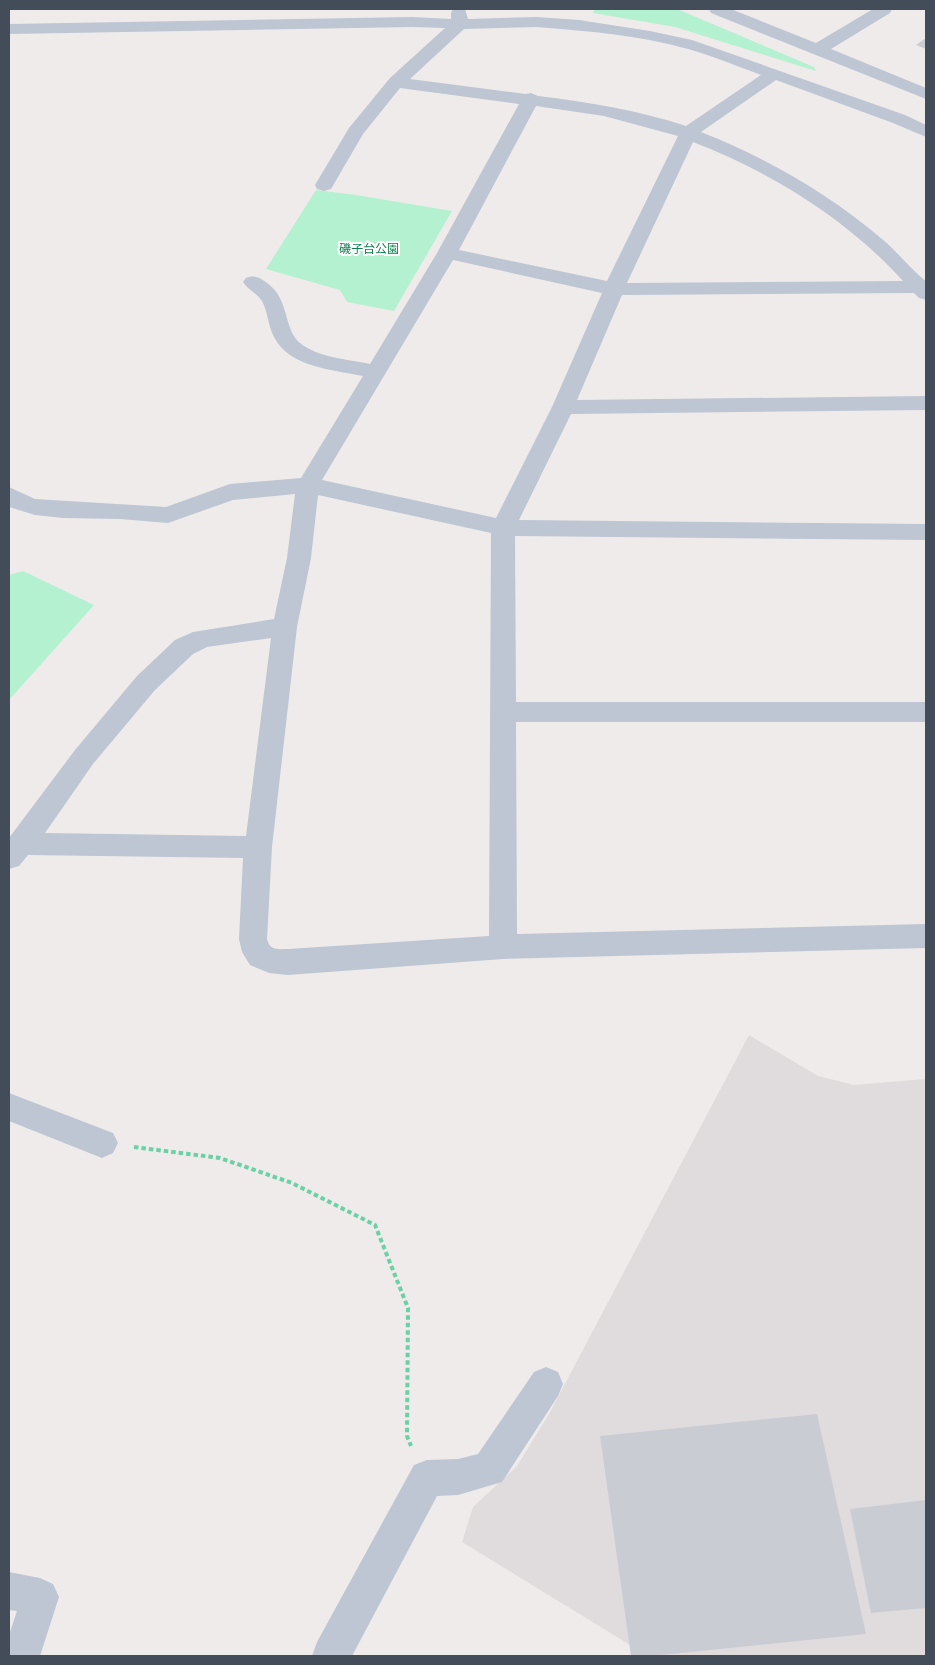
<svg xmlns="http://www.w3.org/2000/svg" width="935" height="1665" font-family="'Public Sans','Noto Sans JP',sans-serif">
<rect width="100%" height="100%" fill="#efebeb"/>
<path fill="#e0dcdd" d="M749 1035 818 1076 854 1085 926 1079V1656H648L462 1542 473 1507 517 1466 549 1414Z"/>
<path fill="#b4f1d0" d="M595 9H677L814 67 816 71 675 27 593 13Z
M316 190 356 195 452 211 394 311 347 302 340 290 266 269Z
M23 571 94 605 9 700V575Z"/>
<path fill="#caccd4" d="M926 38V49L916 45Z
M817 1414 866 1634 652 1656H631L600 1436Z
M926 1500V1608L871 1613 850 1509Z"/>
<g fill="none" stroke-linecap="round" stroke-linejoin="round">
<path stroke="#6ad1a6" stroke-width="4" stroke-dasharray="4.5 3" stroke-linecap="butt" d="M134 1147 220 1158 292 1183 375 1225 408 1308 407 1436 411 1446"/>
<path fill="#bdc6d2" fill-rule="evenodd" d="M453 9H465L468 19 536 17 579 20 650 31 692 40 905 115 926 125V137L893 123 776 80 701 132C767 158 828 193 882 239 897 251 912 271 926 281V300L919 298 914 293 622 295 577 400 926 396V410L571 414 519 520 926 524V540L515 536 516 702H926V722H516L517 934 926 924V948L503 959 288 975 269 973 250 965 242 952 239 939 243 858 28 855 19 866 9 869V838L75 750 137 676 175 640 193 632 274 619 287 558 295 494 233 500 168 523 120 519 63 518 35 515 9 507V487L35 499 166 507 230 484 301 478 363 376C333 370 289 367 274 337 268 326 268 312 262 301 257 293 248 290 243 282L246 278C255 275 260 277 267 283 290 299 283 329 300 343 319 358 347 359 370 364L437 253 519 104 400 88 363 134 331 189 324 191 317 189 315 185 349 128 390 78 445 28 412 27 9 34V24L412 17 451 19V13ZM536 27C587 31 639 35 688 49 713 56 737 66 761 75L686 126C637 110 588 102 538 96L531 93 526 94 410 79 464 29ZM536 106 604 116 678 136 607 281 459 250ZM693 142C771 172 847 219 903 281L627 283ZM453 260 602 293 552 407 496 518 322 480ZM318 495 491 533 489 936 288 949C278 949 270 951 267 939L272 847 297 627 311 558ZM271 638 246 836 45 833 93 764 155 690 193 654 207 647Z
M709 9H731L816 43 873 9H892L890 13 831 49 926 88V99L711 13Z
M9 1093 113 1133 118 1143 113 1153 102 1158 9 1121Z
M546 1367 558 1372 563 1384 558 1396 502 1482 458 1495 437 1496 352 1656H312L317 1642 414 1465 427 1460 458 1459 478 1454 534 1372Z
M9 1572 40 1578 53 1584 59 1597 40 1656H9V1635L17 1611 9 1610Z"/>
</g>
<g text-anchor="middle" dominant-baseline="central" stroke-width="4" stroke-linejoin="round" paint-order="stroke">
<g font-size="12" fill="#107f4f" stroke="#fff">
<text x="369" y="249">磯子台公園</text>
</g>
</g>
<rect width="935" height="1665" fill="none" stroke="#434d5a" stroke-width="20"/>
</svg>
